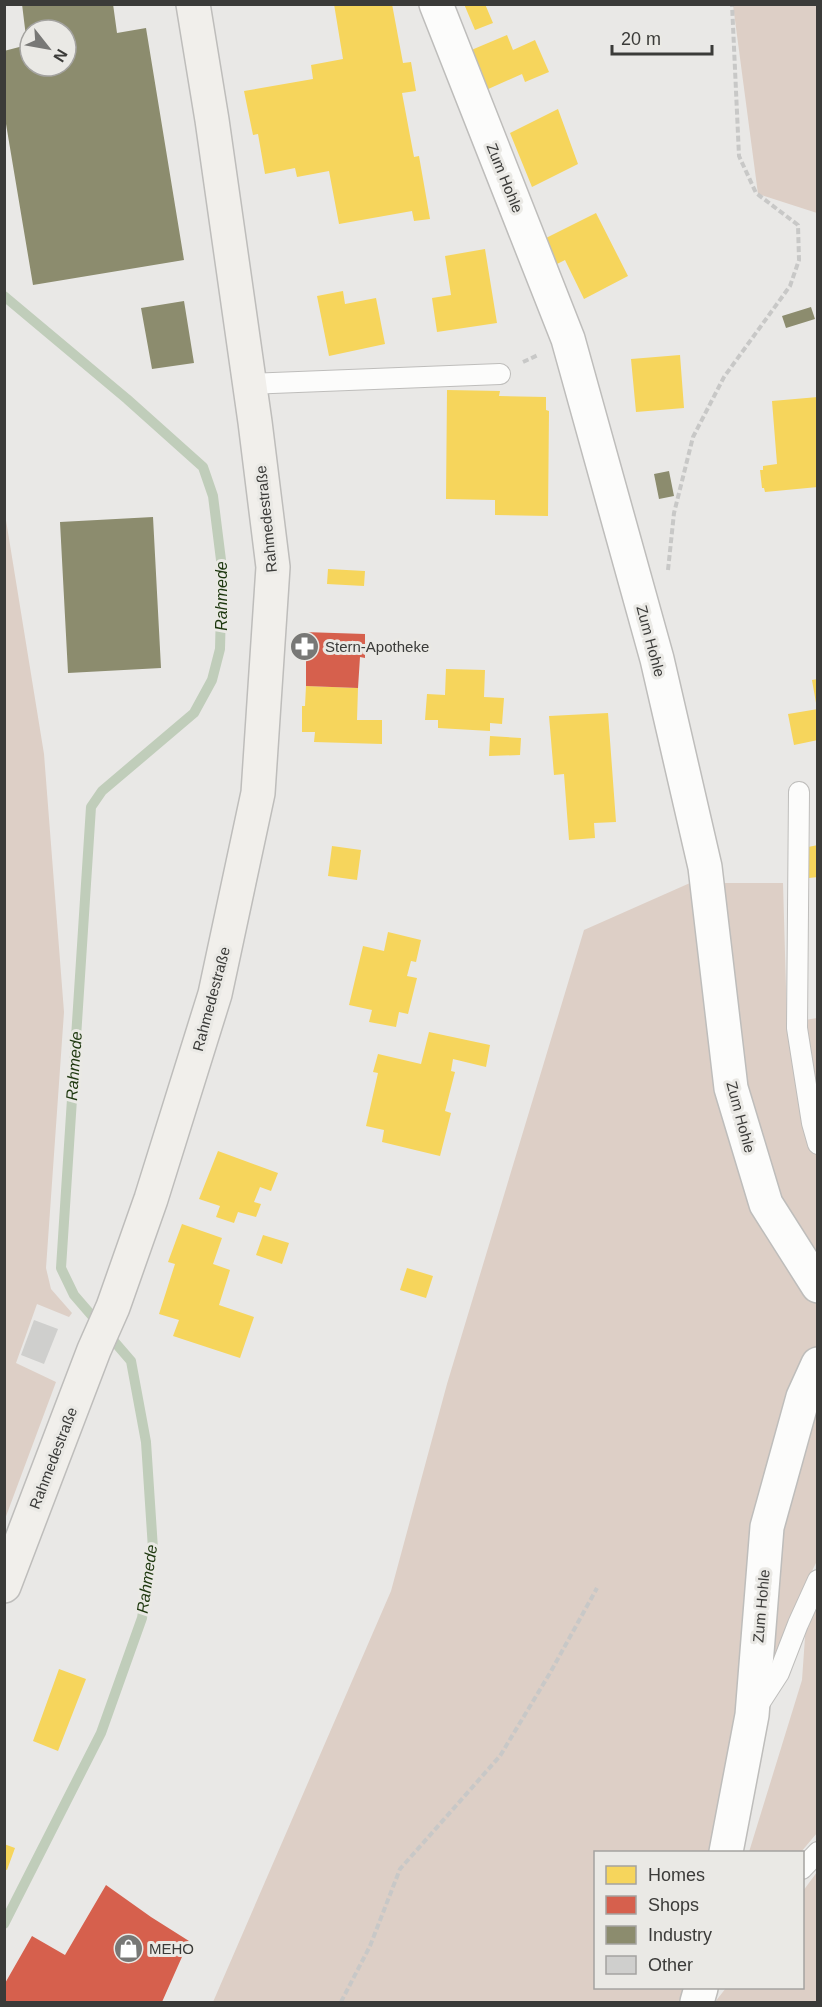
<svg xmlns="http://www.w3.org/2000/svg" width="822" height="2007" font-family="Arial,sans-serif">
<rect width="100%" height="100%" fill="#e9e8e6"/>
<path fill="#ddcfc6" d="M733 5H817V213L758 194Z
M5 514 44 754 64 1012 46 1268 51 1289 72 1313 69 1317 37 1304 16 1363 56 1382 5 1519Z
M690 883H783L787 1023 817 1018V1561L801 1593 774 1660 747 1690 717 1852H596V1988H692L689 2002H213L391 1591 447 1384 584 930Z
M817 1602V1833L801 1852H749L802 1680 806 1623Z
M817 1872V2002H715L726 1988H802L803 1891Z"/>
<path fill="#f6d55c" d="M334 4H392L403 63 411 62 416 91 402 93 414 157 419 156 430 219 414 221 412 211 339 224 329 171 297 177 295 168 265 174 258 134 253 135 244 91 313 79 311 65 343 59Z
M464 4H485L493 23 475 30Z
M507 35 513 50 535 40 549 72 525 82 522 74 486 90 469 51Z
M558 109 578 164 532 187 510 133Z
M596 213 628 276 584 299 565 260 555 265 542 240Z
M485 249 497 323 437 332 432 298 451 295 445 256Z
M343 291 345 304 376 298 385 344 329 356 317 296Z
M680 355 684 408 636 412 631 359Z
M447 390 500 391 499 396 546 397V410L549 411 548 516 495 515V500L446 499Z
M818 397V487L765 492 764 488H762L760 470H763V466L777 464 772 401Z
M328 569 365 571 364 586 327 584Z
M446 669 485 670 484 697 504 698 502 724 490 723V731L438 728V720H425L427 694 445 695Z
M818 679V703H816L812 680Z
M306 686 358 688 357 720H382V744L314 742 315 732H302V706H305Z
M818 709V740L794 745 788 714Z
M608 713 616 822 594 823 595 838 569 840 564 774 554 775 549 716Z
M490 736 521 738 520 755 489 756Z
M818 845V877L809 878 803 848Z
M332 846 361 850 357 880 328 876Z
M388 932 421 940 416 962 411 961 407 976 417 978 408 1014 399 1012 396 1027 369 1022 372 1010 349 1005 363 946 384 951Z
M429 1032 490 1045 486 1067 453 1059 451 1071 455 1072 445 1111 451 1113 440 1156 382 1142 384 1130 366 1126 378 1073 373 1072 378 1054 421 1064Z
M218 1151 278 1173 271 1191 260 1187 254 1202 261 1204 256 1217 238 1212 234 1223 216 1217 220 1206 199 1199Z
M182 1224 222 1238 213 1264 230 1270 219 1305 254 1317 240 1358 173 1336 179 1320 159 1314 175 1264 168 1262Z
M263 1235 289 1243 282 1264 256 1255Z
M407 1268 433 1276 426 1298 400 1290Z
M59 1669 86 1679 58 1751 33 1741Z
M4 1844 15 1848 7 1870 4 1869Z"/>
<path fill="#d6604d" d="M304 632 365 634V658L360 657 358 688 306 686V660H303Z
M106 1885 151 1917 189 1941 162 2002H4V1985L32 1936 65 1955Z"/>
<path fill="#8c8c6e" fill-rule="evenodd" d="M22 4H113L117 33 146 28 184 260 33 285 4 112V51L27 45ZM30 30H66V66H30Z
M184 301 194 363 152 369 141 308Z
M811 307 815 319 786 328 782 316Z
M669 471 674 496 659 499 654 474Z
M153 517 161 668 68 673 60 522Z"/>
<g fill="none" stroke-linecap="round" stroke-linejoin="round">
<path stroke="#c0cdba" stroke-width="10" d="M4 296 127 399 203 467 213 496 222 568 220 649 212 680 194 713 102 791 91 807 61 1268 74 1295 131 1361 146 1442 153 1549 142 1618 101 1733 4 1924"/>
</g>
<path fill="#cfcfcd" d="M34 1320 58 1329 44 1364 21 1355Z"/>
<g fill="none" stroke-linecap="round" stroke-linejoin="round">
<defs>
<path id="lane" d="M249 384 500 374
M799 792 797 1028 812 1123 818 1144
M757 1707 779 1673 798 1624 818 1580
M802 1869 818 1852"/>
<path id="street" d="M436 4 568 339 657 659 705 867 731 1088 766 1204 818 1286
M726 1852 752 1715 767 1527 803 1397 818 1364
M697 2002 701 1988"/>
<path id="secondary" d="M4 1586 94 1350 113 1307 151 1199 215 994 258 793 273 567 255 422 212 120 193 4"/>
</defs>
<use href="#lane" stroke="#bebdbb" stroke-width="22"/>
<use href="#street" stroke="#bebdbb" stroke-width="36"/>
<use href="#secondary" stroke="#bebdbb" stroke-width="36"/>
<path stroke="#c8c8c7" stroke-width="4" stroke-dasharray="6 3" stroke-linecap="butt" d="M523 362 538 355
M668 570 674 513 693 437 724 377 790 286 799 260 798 225 756 193 739 156 732 4
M341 2002 370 1946 400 1869 500 1756 550 1673 597 1588"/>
<use href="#lane" stroke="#fcfcfb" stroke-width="20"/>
<use href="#street" stroke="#fcfcfb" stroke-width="33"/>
<use href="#secondary" stroke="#f1efeb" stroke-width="33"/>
</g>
<defs>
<symbol id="pharmacy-disc" viewBox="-11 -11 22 22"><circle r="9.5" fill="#787876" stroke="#eae9e5"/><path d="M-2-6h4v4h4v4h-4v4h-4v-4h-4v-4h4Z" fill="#fff"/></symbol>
<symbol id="shop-disc" viewBox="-11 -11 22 22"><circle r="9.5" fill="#787876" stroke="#eae9e5"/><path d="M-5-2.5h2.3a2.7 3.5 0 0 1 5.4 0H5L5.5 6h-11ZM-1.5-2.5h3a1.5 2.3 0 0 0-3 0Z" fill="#fff"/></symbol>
</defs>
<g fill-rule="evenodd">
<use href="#pharmacy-disc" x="288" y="630" width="33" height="33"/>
<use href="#shop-disc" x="112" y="1932" width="33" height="33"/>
</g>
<g text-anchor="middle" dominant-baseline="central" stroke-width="6" stroke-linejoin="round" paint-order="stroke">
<g font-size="15" fill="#3b3b39" stroke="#eae9e5">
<text transform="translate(505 178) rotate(68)">Zum Hohle</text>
<text transform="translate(266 519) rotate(-96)">Rahmedestraße</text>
<text transform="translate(651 641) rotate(75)">Zum Hohle</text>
<text transform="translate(211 999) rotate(-75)">Rahmedestraße</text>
<text transform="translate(741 1117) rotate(75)">Zum Hohle</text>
<text transform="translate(53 1458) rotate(-69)">Rahmedestraße</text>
<text transform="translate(761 1606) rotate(-85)">Zum Hohle</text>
</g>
<g font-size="15" fill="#3b3b39" stroke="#eae9e5" text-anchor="start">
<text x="325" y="646">Stern-Apotheke</text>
<text x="149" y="1948">MEHO</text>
</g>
<g font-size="16" font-style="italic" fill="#1d370e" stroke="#eae9e5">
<text transform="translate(221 596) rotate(-90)">Rahmede</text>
<text transform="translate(74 1066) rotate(-86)">Rahmede</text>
<text transform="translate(147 1579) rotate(-82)">Rahmede</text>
</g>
</g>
<rect width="822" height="2007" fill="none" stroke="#3b3b39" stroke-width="12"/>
<rect x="594" y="1851" width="210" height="138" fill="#eae9e5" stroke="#a4a3a0" stroke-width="1.5"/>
<rect x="606" y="1866" width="30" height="18" fill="#f6d55c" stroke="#a4a3a0" stroke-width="1.5"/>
<text x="648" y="1881" font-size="18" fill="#3b3b39">Homes</text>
<rect x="606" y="1896" width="30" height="18" fill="#d6604d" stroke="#a4a3a0" stroke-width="1.5"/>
<text x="648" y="1911" font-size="18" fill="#3b3b39">Shops</text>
<rect x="606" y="1926" width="30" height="18" fill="#8c8c6e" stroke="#a4a3a0" stroke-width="1.5"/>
<text x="648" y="1941" font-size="18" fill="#3b3b39">Industry</text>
<rect x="606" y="1956" width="30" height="18" fill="#cfcfcd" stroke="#a4a3a0" stroke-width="1.5"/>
<text x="648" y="1971" font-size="18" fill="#3b3b39">Other</text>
<g transform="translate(48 48) rotate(121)"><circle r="28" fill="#eae9e5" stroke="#a4a3a0" stroke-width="1.5"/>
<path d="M0-4.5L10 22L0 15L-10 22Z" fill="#787876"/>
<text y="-9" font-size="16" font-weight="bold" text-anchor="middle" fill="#3b3b39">N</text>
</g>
<path d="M612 45v9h100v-9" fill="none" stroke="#3b3b39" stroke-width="3"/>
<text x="621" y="45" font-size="18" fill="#3b3b39" stroke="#eae9e5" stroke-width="4.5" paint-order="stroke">20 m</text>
</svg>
